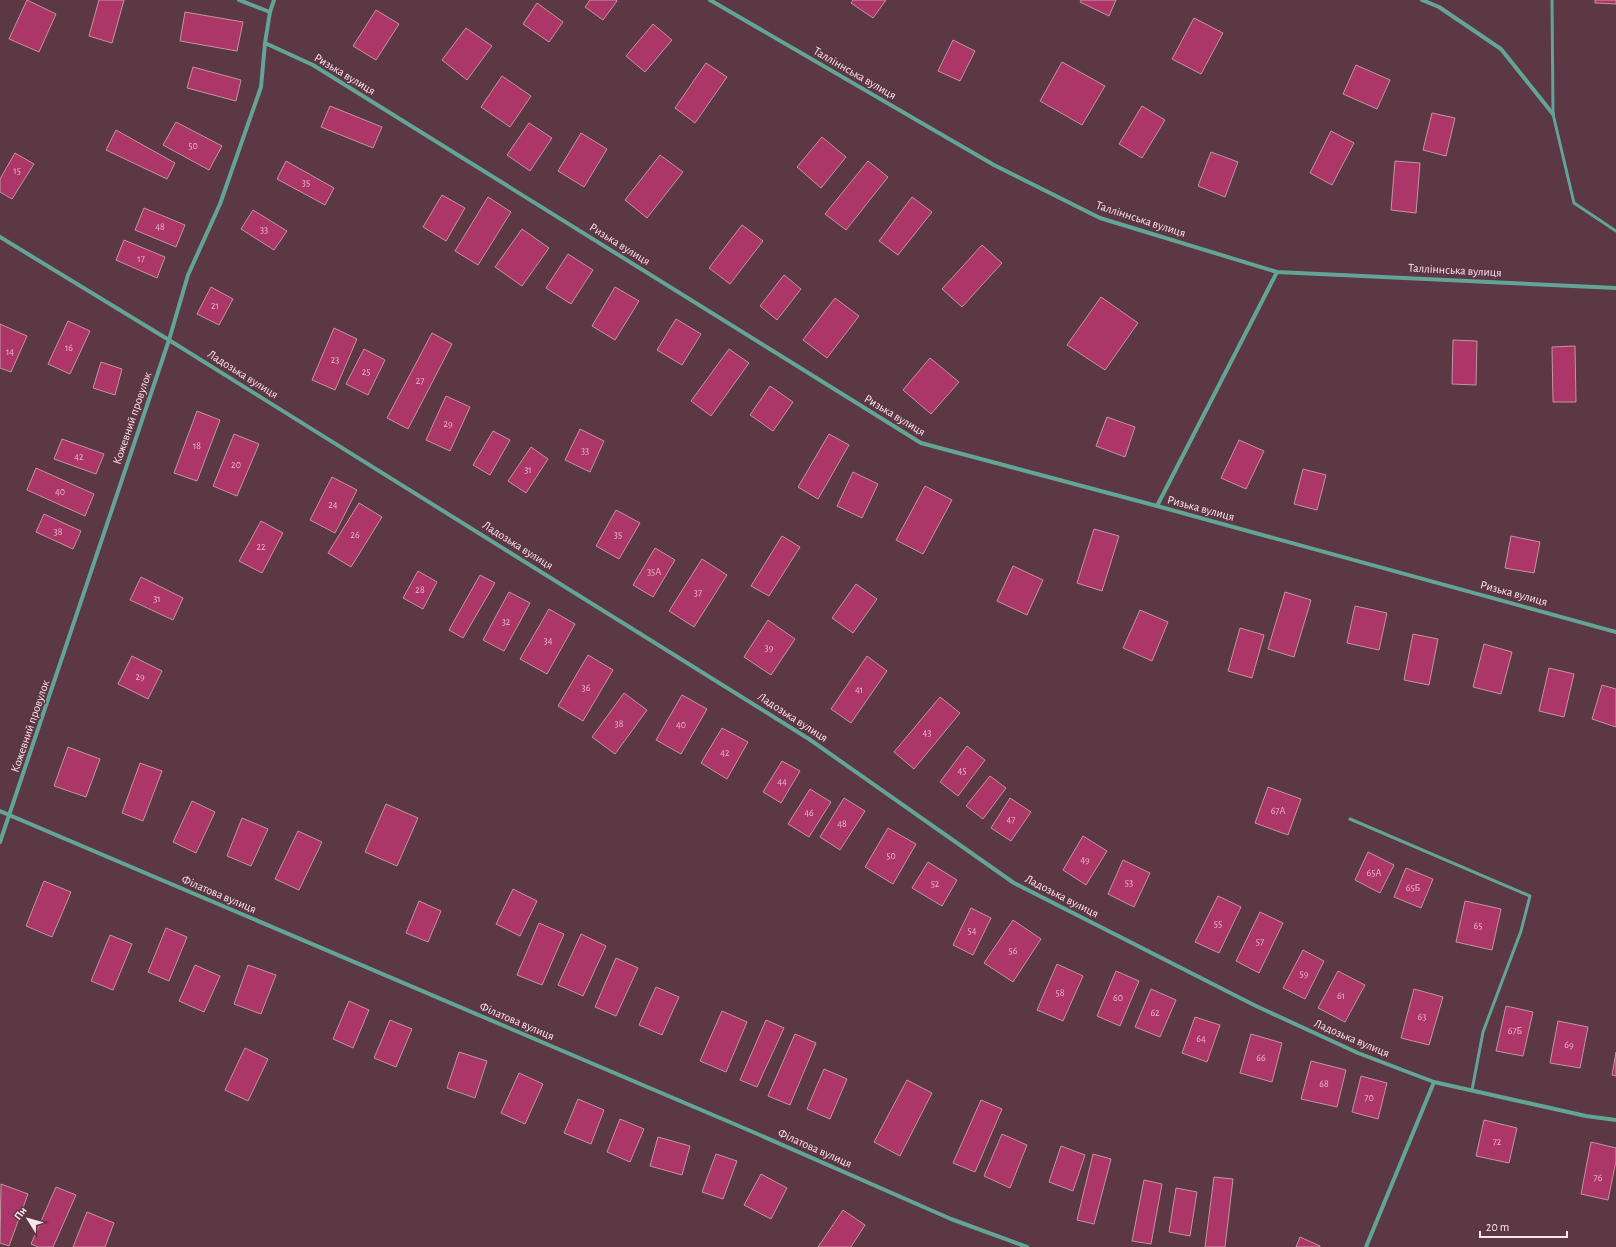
<svg xmlns="http://www.w3.org/2000/svg" width="1616" height="1247" font-family="'Alegreya Sans',sans-serif">
<rect width="100%" height="100%" fill="#5c3744"/>
<path fill="#ac3667" stroke="#c195a2" d="M27 0 56 14 39 52 9 39Z
M99 0H124L112 43 89 36Z
M590 0H616L617 1 603 20 585 7Z
M853 0H886L873 18 851 3Z
M1081 0H1116L1109 16 1080 2Z
M1595 0H1616V4L1595 3Z
M537 3 563 22 549 42 523 24Z
M376 10 399 24 376 60 353 46Z
M185 12 243 22 237 51 180 41Z
M1194 18 1223 33 1201 74 1172 59Z
M653 24 672 40 645 72 626 56Z
M466 28 492 46 467 80 442 60Z
M953 40 975 51 960 81 938 71Z
M1062 62 1105 86 1082 125 1040 101Z
M706 63 727 77 695 123 675 108Z
M1356 65 1390 80 1377 109 1343 94Z
M193 67 241 80 236 101 187 88Z
M502 76 531 96 510 127 481 107Z
M330 106 382 127 373 148 321 127Z
M1142 106 1165 120 1142 158 1119 144Z
M1432 113 1455 118 1446 156 1423 150Z
M176 122 222 146 209 170 163 145Z
M529 123 552 138 530 171 507 155Z
M116 130 175 163 167 179 106 150Z
M1331 131 1354 143 1332 185 1310 173Z
M581 133 607 149 584 187 558 171Z
M822 137 846 157 821 188 797 167Z
M1211 152 1238 162 1225 197 1198 186Z
M15 153 34 164 12 199 0 192V179Z
M660 155 683 172 647 218 625 200Z
M286 161 334 188 325 205 277 179Z
M868 161 888 177 846 230 825 214Z
M1395 161 1420 163 1416 213 1391 210Z
M442 195 465 208 446 241 423 227Z
M488 197 511 212 478 265 455 251Z
M912 197 932 212 898 255 879 241Z
M144 208 185 225 176 247 135 230Z
M253 210 287 231 274 250 241 229Z
M742 225 763 241 730 284 709 268Z
M522 229 549 248 522 286 495 267Z
M124 240 165 257 157 278 116 260Z
M982 245 1002 263 962 307 942 289Z
M568 254 593 270 571 304 546 288Z
M784 275 801 289 777 320 760 306Z
M211 287 233 299 219 325 197 314Z
M615 287 639 301 615 340 592 326Z
M1101 297 1138 323 1105 370 1067 345Z
M835 298 859 316 827 358 803 340Z
M676 319 701 334 682 365 657 350Z
M68 321 90 331 70 374 48 364Z
M0 324 27 336 11 372 0 368Z
M334 328 357 339 335 390 312 380Z
M432 333 452 344 408 429 387 418Z
M1453 340 1477 341 1476 385 1452 384Z
M1575 346 1576 402H1553L1552 347Z
M364 349 385 360 368 395 346 384Z
M729 349 749 363 711 416 691 401Z
M930 358 959 382 931 414 903 390Z
M101 362 122 369 115 395 93 388Z
M770 386 793 402 773 431 750 415Z
M446 396 470 407 450 451 426 440Z
M197 411 220 420 197 481 174 473Z
M1107 417 1135 427 1125 457 1096 446Z
M580 429 604 441 590 472 565 460Z
M493 431 510 440 490 475 473 465Z
M234 434 259 444 237 496 213 486Z
M829 434 849 445 818 499 798 487Z
M62 439 104 454 96 474 54 459Z
M1239 440 1264 451 1246 489 1221 478Z
M531 447 548 459 526 493 508 481Z
M36 468 94 494 85 516 27 490Z
M1303 469 1326 475 1317 510 1294 504Z
M853 472 878 484 862 518 837 506Z
M332 477 357 490 335 533 310 520Z
M925 486 952 500 923 554 896 540Z
M359 503 382 517 351 567 328 553Z
M616 510 640 523 619 559 596 546Z
M44 514 81 531 73 549 36 532Z
M261 521 283 533 262 573 239 561Z
M1094 529 1119 536 1102 591 1077 583Z
M782 536 800 547 769 596 751 586Z
M1511 536 1540 542 1534 573 1505 568Z
M655 548 675 560 653 597 633 585Z
M702 559 727 575 694 627 669 611Z
M1013 566 1043 580 1027 615 997 601Z
M418 571 437 582 423 609 403 598Z
M480 575 495 583 463 638 449 630Z
M141 577 183 598 173 620 130 600Z
M856 584 877 599 853 633 832 618Z
M509 592 530 603 504 651 483 640Z
M1285 592 1311 600 1294 657 1268 649Z
M1355 606 1387 613 1379 650 1347 643Z
M549 609 575 624 547 674 520 659Z
M1140 610 1168 622 1152 661 1123 648Z
M768 620 795 639 771 675 744 657Z
M1240 628 1264 635 1252 678 1228 671Z
M1413 634 1438 639 1429 685 1404 680Z
M1484 644 1512 652 1501 694 1473 687Z
M588 655 613 670 583 721 558 706Z
M132 656 162 671 148 699 118 684Z
M867 656 887 671 851 723 831 709Z
M1549 668 1574 674 1564 717 1539 711Z
M1602 685 1616 689V727L1592 719Z
M624 693 647 710 615 754 592 737Z
M682 695 707 709 681 754 656 740Z
M940 697 960 713 914 769 894 752Z
M722 728 748 742 727 779 701 763Z
M967 746 985 760 958 796 940 782Z
M68 747 100 759 86 797 54 786Z
M782 761 800 771 781 803 763 792Z
M140 763 162 771 143 821 122 813Z
M990 776 1006 788 983 819 966 806Z
M1268 787 1301 799 1288 835 1255 823Z
M810 789 831 802 809 837 788 824Z
M844 798 865 811 840 850 820 837Z
M1010 798 1031 812 1011 841 991 828Z
M192 801 215 812 196 853 173 842Z
M386 804 418 818 397 866 365 852Z
M242 818 268 829 251 866 227 856Z
M888 828 916 844 893 884 865 867Z
M298 831 322 842 299 890 275 879Z
M1083 836 1107 851 1086 885 1063 870Z
M1368 852 1394 865 1380 893 1355 880Z
M1123 860 1150 873 1134 907 1108 894Z
M928 862 957 880 942 906 912 888Z
M1406 868 1433 879 1421 908 1394 897Z
M44 881 71 892 52 937 26 926Z
M513 889 537 901 520 936 496 924Z
M1218 896 1241 907 1219 953 1195 942Z
M419 901 441 911 428 942 406 933Z
M1465 901 1501 909 1492 950 1456 942Z
M971 908 991 918 973 955 953 945Z
M1260 912 1283 923 1259 973 1236 961Z
M1013 920 1041 939 1013 982 984 963Z
M539 923 564 934 542 985 517 975Z
M166 928 187 937 169 981 148 972Z
M581 934 606 946 583 996 558 985Z
M110 935 132 944 113 990 91 981Z
M1303 950 1324 961 1305 999 1283 988Z
M616 958 638 968 616 1016 595 1007Z
M1057 964 1083 976 1063 1021 1037 1010Z
M195 965 220 976 204 1012 179 1001Z
M248 965 276 975 261 1014 234 1004Z
M1116 971 1139 981 1120 1026 1097 1016Z
M1338 971 1365 985 1345 1022 1318 1008Z
M656 987 679 997 662 1035 639 1025Z
M1151 989 1176 1000 1160 1037 1135 1027Z
M1414 989 1443 997 1429 1045 1401 1038Z
M349 1001 369 1010 353 1048 333 1039Z
M1506 1006 1533 1012 1523 1056 1496 1051Z
M722 1011 747 1022 726 1072 700 1061Z
M1195 1017 1220 1025 1207 1062 1182 1053Z
M390 1020 412 1029 396 1067 374 1058Z
M766 1020 784 1028 757 1087 740 1080Z
M1558 1021 1588 1027 1580 1068 1550 1063Z
M795 1034 816 1043 790 1105 768 1096Z
M1251 1034 1282 1043 1272 1082 1240 1073Z
M245 1048 268 1059 248 1101 225 1090Z
M459 1052 487 1061 475 1098 447 1088Z
M1616 1052V1076L1612 1075Z
M1311 1061 1346 1070 1337 1107 1301 1099Z
M824 1069 847 1079 830 1119 807 1109Z
M519 1073 543 1084 525 1124 501 1113Z
M1361 1076 1387 1083 1378 1119 1352 1112Z
M907 1080 932 1093 900 1156 874 1142Z
M578 1099 604 1110 591 1144 564 1133Z
M981 1100 1002 1109 975 1172 953 1163Z
M620 1119 644 1129 630 1162 607 1152Z
M1484 1120 1517 1128 1509 1163 1476 1156Z
M1002 1134 1027 1145 1010 1188 984 1176Z
M658 1137 690 1146 682 1175 650 1166Z
M1591 1142 1616 1148V1161L1608 1200 1581 1194Z
M1061 1146 1085 1155 1073 1191 1049 1182Z
M716 1154 737 1161 723 1199 702 1192Z
M1093 1154 1111 1159 1094 1224 1077 1220Z
M761 1174 787 1188 771 1219 744 1205Z
M1214 1177 1233 1179 1225 1247H1205Z
M1144 1180 1162 1184 1151 1244 1132 1241Z
M1 1184 28 1194 9 1246 0 1243Z
M56 1187 76 1195 53 1247H38L31 1244Z
M1176 1188 1197 1192 1190 1236 1169 1232Z
M843 1210 865 1225 851 1247H818Z
M87 1212 114 1223 105 1247H73Z
M1300 1237 1320 1246V1247H1296Z"/>
<g fill="none" stroke-linecap="round" stroke-linejoin="round">
<path stroke="#62a496" stroke-width="3" d="M1552 0 1553 114 1574 203 1616 231
M1350 819 1530 896 1521 931 1483 1032 1472 1090"/>
<path stroke="#62a496" stroke-width="4" d="M239 0 270 12
M710 0 994 165 1100 218 1277 272 1616 288
M1422 0 1439 7 1501 49 1553 114
M265 43 313 65 921 443 1157 506 1616 632
M0 237 169 340 809 739 1014 883 1256 1006 1358 1053 1434 1082 1586 1116 1616 1120
M1157 506 1277 272
M0 811 753 1132 951 1219 1027 1247
M0 842 169 340 188 275 220 204 261 87 265 43 270 12 274 0
M1366 1247 1434 1082"/>
</g>
<g text-anchor="middle" dominant-baseline="central" stroke-width="3" stroke-linejoin="round" paint-order="stroke">
<g font-size="10" fill="#e9b8ca">
<text x="193" y="146">50</text>
<text x="17" y="171">15</text>
<text x="306" y="183">35</text>
<text x="160" y="227">48</text>
<text x="264" y="230">33</text>
<text x="141" y="259">17</text>
<text x="215" y="306">21</text>
<text x="69" y="348">16</text>
<text x="10" y="352">14</text>
<text x="335" y="360">23</text>
<text x="366" y="372">25</text>
<text x="420" y="381">27</text>
<text x="448" y="424">29</text>
<text x="197" y="446">18</text>
<text x="585" y="451">33</text>
<text x="79" y="457">42</text>
<text x="236" y="465">20</text>
<text x="528" y="470">31</text>
<text x="60" y="492">40</text>
<text x="333" y="505">24</text>
<text x="58" y="532">38</text>
<text x="355" y="535">26</text>
<text x="618" y="535">35</text>
<text x="261" y="547">22</text>
<text x="654" y="572">35А</text>
<text x="420" y="590">28</text>
<text x="698" y="593">37</text>
<text x="157" y="599">31</text>
<text x="506" y="622">32</text>
<text x="548" y="641">34</text>
<text x="769" y="648">39</text>
<text x="140" y="677">29</text>
<text x="586" y="688">36</text>
<text x="859" y="690">41</text>
<text x="619" y="724">38</text>
<text x="681" y="725">40</text>
<text x="927" y="733">43</text>
<text x="725" y="753">42</text>
<text x="962" y="771">45</text>
<text x="782" y="782">44</text>
<text x="1278" y="811">67А</text>
<text x="809" y="813">46</text>
<text x="1011" y="820">47</text>
<text x="842" y="824">48</text>
<text x="891" y="856">50</text>
<text x="1085" y="860">49</text>
<text x="1374" y="873">65А</text>
<text x="1129" y="883">53</text>
<text x="935" y="884">52</text>
<text x="1413" y="888">65Б</text>
<text x="1218" y="924">55</text>
<text x="1478" y="926">65</text>
<text x="972" y="931">54</text>
<text x="1260" y="942">57</text>
<text x="1013" y="951">56</text>
<text x="1304" y="974">59</text>
<text x="1060" y="993">58</text>
<text x="1341" y="996">61</text>
<text x="1118" y="998">60</text>
<text x="1155" y="1013">62</text>
<text x="1422" y="1017">63</text>
<text x="1515" y="1031">67Б</text>
<text x="1201" y="1039">64</text>
<text x="1569" y="1045">69</text>
<text x="1261" y="1058">66</text>
<text x="1324" y="1084">68</text>
<text x="1369" y="1098">70</text>
<text x="1497" y="1142">72</text>
<text x="1598" y="1178">76</text>
</g>
<g font-size="12" fill="#fde4eb" stroke="#5c3744">
<text transform="translate(855 73) rotate(30)">Талліннська вулиця</text>
<text transform="translate(345 74) rotate(31)">Ризька вулиця</text>
<text transform="translate(1141 219) rotate(18)">Талліннська вулиця</text>
<text transform="translate(620 244) rotate(32)">Ризька вулиця</text>
<text transform="translate(1455 270) rotate(3)">Талліннська вулиця</text>
<text transform="translate(243 374) rotate(32)">Ладозька вулиця</text>
<text transform="translate(895 415) rotate(31)">Ризька вулиця</text>
<text transform="translate(132 418) rotate(-71)">Кожевний провулок</text>
<text transform="translate(1201 508) rotate(15)">Ризька вулиця</text>
<text transform="translate(518 545) rotate(32)">Ладозька вулиця</text>
<text transform="translate(1514 593) rotate(15)">Ризька вулиця</text>
<text transform="translate(793 717) rotate(33)">Ладозька вулиця</text>
<text transform="translate(30 726) rotate(-71)">Кожевний провулок</text>
<text transform="translate(219 894) rotate(23)">Філатова вулиця</text>
<text transform="translate(1062 896) rotate(27)">Ладозька вулиця</text>
<text transform="translate(517 1021) rotate(23)">Філатова вулиця</text>
<text transform="translate(1352 1038) rotate(23)">Ладозька вулиця</text>
<text transform="translate(815 1148) rotate(24)">Філатова вулиця</text>
</g>
</g>
<g transform="translate(28 1219) rotate(307)" stroke="#5c3744" stroke-width="3" paint-order="stroke">
<path d="M0-3L7 15L0 10L-7 15Z" fill="#fde4eb"/>
<text y="-6" font-size="11" font-weight="bold" text-anchor="middle" fill="#fde4eb">Пн</text>
</g>
<path d="M1480 1231v6h87v-6" fill="none" stroke="#fde4eb" stroke-width="2"/>
<text x="1486" y="1231" font-size="12" fill="#fde4eb" stroke="#5c3744" stroke-width="3" paint-order="stroke">20 m</text>
</svg>
